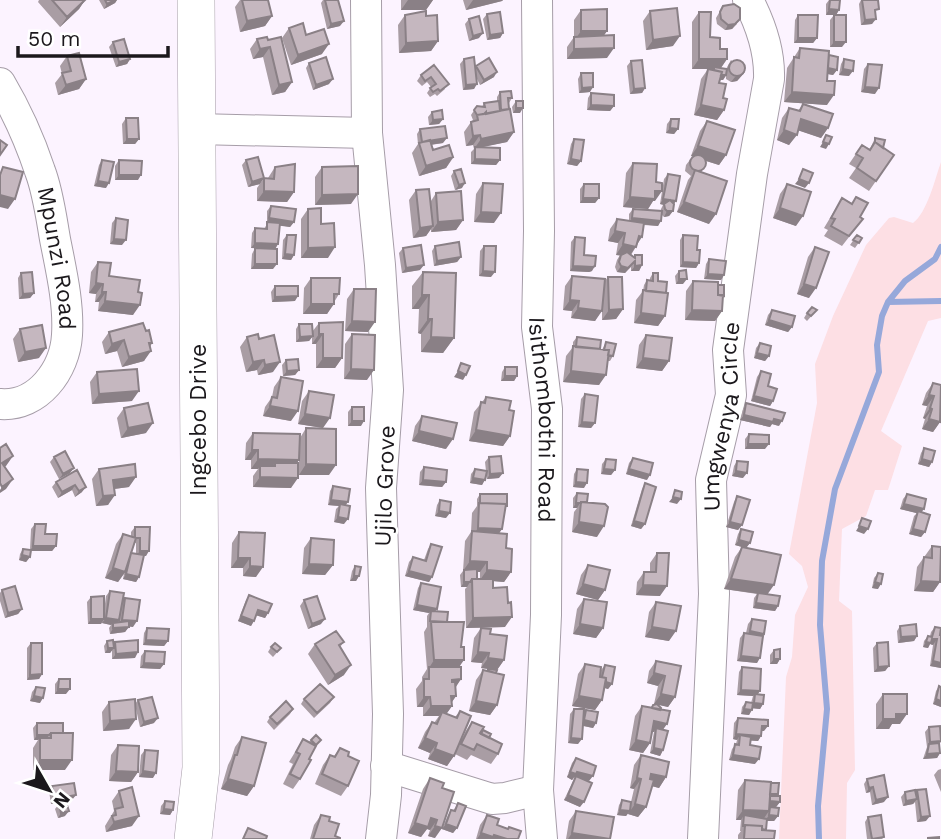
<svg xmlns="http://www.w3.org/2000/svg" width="941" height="839" font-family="'Work Sans',sans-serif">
<rect width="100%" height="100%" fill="#fcf3ff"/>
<path fill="#fddfe4" d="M941 162V318L928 321 881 431 902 446 888 490H875L866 516 842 529 839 601 852 611 855 770 847 783 846 839H779L786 677 792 657 795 615 808 587 802 566 789 554 817 403 815 364 833 316 866 245 889 218 894 217 913 223C927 213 935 179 941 162Z"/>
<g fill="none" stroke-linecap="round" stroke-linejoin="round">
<path stroke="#96a8da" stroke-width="6" d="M888 302 941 301
M819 839 818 806 827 709 820 625 822 561 835 489 879 372 877 345 882 316 888 302 905 281 935 259 941 247"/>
<defs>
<g id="minor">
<path d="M366 0 367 133 380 265 388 390 381 488 388 714 386 795 381 839"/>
<path id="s1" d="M537 0 539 231 537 327 547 409 546 615 538 790 542 839"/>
<path id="s2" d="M0 83C16 110 30 141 40 171 48 192 51 216 55 239 61 270 69 303 67 335 65 370 38 407 0 404"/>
<path d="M197 129 367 133"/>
<path d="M386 766 492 799 505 798 538 790"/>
<path id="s3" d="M703 839 714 594 711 480 731 395 728 350 752 174 769 79C770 51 761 25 748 0"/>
</g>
<path id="major" d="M193 839 201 768 196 0"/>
</defs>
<use href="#minor" stroke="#a69da8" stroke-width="32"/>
<use href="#major" stroke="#a69da8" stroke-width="38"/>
<use href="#minor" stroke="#fff" stroke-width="30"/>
<use href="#major" stroke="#fff" stroke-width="37"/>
</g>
<path fill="#a99da4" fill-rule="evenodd" d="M39 0H85L79 9 60 27 38 2Z
M99 0H117L115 3 104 9Z
M240 0H268L272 16 265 26 240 32 235 7Z
M323 0H338L340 26 327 29 321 3Z
M401 0H433L426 10H401Z
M463 0H503L502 1 466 10Z
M829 0H840L839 10 836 15H826V4Z
M861 0H878L872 24 861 25 859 4Z
M723 6 737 24 732 29 725 30 717 24 716 18Z
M581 10 607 31 604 35 607 58 567 59V47L574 37V20Z
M650 11 673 46 646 50 643 21Z
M699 12 710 37 727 59 721 68 726 69 731 60 745 72 737 81 731 82 726 79V76L723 80H720L719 83 724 110 717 120 694 115 701 79 708 69H713H692V22Z
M487 14 503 33 500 38 487 40 483 19Z
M405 15 438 41 431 51 399 53 398 25Z
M798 15 817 38 813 43H794L795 20Z
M834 15 842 47H830V20Z
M469 19 479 38 469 41 465 24Z
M289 28 306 35 322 54 291 65 282 38Z
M257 39 268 40 292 82 285 92 272 95 263 57 253 59 250 49Z
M113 42 130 59 127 64 116 67 109 47Z
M800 48 829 55 837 70 833 75 828 74 827 105 784 102 787 68Z
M67 56 86 79 79 89 58 95 55 83 62 74 60 66Z
M464 59 475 66 494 77 480 85 477 79 474 89 463 90 460 64Z
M844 59 849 76 839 75 841 64Z
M631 61 645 88 642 93 630 94 627 66Z
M309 63 329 84 313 90 306 68Z
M868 64 875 94 861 92 864 69Z
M434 65 445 89 437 96 435 94 430 97 427 93 431 87 427 82 422 86 417 81 421 75Z
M581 73 590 92 579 93 578 79Z
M500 92 512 98 509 103V109L514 132 507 142 481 147 500 160 496 165 471 164V152L474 149 473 145 466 146 464 132 471 122 473 120 471 115 477 106 482 107 484 103 497 101V97Z
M591 93 614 106 610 111 587 110 588 98Z
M516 101 520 113H513L512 107Z
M803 104 828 128 821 138 798 130 789 145 777 140 782 118 789 108 798 111Z
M432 112 443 119 439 124 429 125 428 117Z
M126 118 139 139 135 144H123L122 124Z
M671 119 678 129 674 134 666 133 667 124Z
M707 121 726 155 719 165 706 161 701 172 709 224 677 212 688 180 691 176 685 171 686 165 693 156H691L700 131Z
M420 129 443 143 431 145 433 150 453 158 446 168 419 176 412 153 418 144 417 134Z
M875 138 883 148 894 155 869 191 849 178 856 168 849 164 862 145 870 149Z
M574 139 581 161 577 166 567 164 571 144Z
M102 160 106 188 94 186 99 165Z
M119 160 138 180H115V166Z
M246 160 260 184 248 187 242 165Z
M633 163 655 201H653L648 209 623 207 626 173Z
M275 167 294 192 287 202 257 201V188L264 178H268Z
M322 167 351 204 315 205V177Z
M454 171 462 188 455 190 451 176Z
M668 174 676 201 674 204 673 211 669 216 664 217 662 215 658 226 644 225 637 245 631 255 633 257 635 255 642 265 639 271H631V267L625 273 617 272 615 267 617 260 620 255H616L618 243 608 241 610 229 617 219 629 221V214L633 209 661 211V209L663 205 660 204 664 179Z
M483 183 494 223 474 222 476 194Z
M584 184 599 198 595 203H580V189Z
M787 184 796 226 773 218 780 194Z
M416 190 431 201 436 193 463 220 456 230 431 232V229L426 236 413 238 409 200Z
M856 197 860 217 863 219 842 246 824 236 828 230 824 228 842 198 852 203Z
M271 206 294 222 290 227 279 225 278 244 275 249 273 269H251L252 254 255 248H257H251L252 233 255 228 264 229 267 224V211Z
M308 209 321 224 328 258H301V219Z
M116 218 122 245 110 244 112 223Z
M287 235 294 255 291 260 282 259 283 240Z
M683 235 697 250 699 263 696 268 680 267V240Z
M857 235 862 238 855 248 850 245Z
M575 237 592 271 589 272 570 271 571 242Z
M435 246 461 257 457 262 434 266 432 251Z
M484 246 491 277 479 276 480 251Z
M815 247 809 298 797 294 808 257Z
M403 248 420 270 402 273 399 253Z
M709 259 724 275 721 280 704 279 706 264Z
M98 262 109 276 138 292 133 315 98 311 99 302H95L96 294 89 293 91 272Z
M679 271 683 284H676L675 276Z
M423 272 454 338 443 353 421 352V334L418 333 419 309H412V286Z
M21 273 34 293 30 298 19 299 18 278Z
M653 273 658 281 665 316 658 326 634 323 636 300 643 291 644 285 647 280H650V278Z
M572 276 604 282 608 277 623 309 616 319 602 320V309L595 321 571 318 572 311 563 310 565 286Z
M311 278 339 294 327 314H303L304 288Z
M693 281 718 285 724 296 723 298 722 311 715 321 685 320 686 291Z
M275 286 295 301 272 302 271 292Z
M354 289 368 332 345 331 347 299Z
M772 310 792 327 788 332 765 325 768 315Z
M817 310 807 321 804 318 807 313Z
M319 323 342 358 335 368H316V344H312V337L309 341 296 342V329L299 324 312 332Z
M20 329 39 358 18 362 13 339Z
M146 331 152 343 144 361 122 367 117 351 105 354 102 342 109 332Z
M352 334 367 380 344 379 345 344Z
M646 335 669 361 662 371 636 368 639 345Z
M247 337 259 339 273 372 258 375 257 370 246 372 240 347Z
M577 337 600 349 602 350 606 342 613 356 610 361H608L599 385 563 382 566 356 573 347V342Z
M760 343 769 356 765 361 754 358 756 348Z
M286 360 299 370 295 375 283 376 282 365Z
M505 367 517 376 514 381H501L502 372Z
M761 371 773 401 770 406 751 401 757 377Z
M97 372 132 401 92 404 90 382Z
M281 377 291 421 263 416 265 407 272 397 274 387Z
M933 383 940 422 933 432 922 429 925 419 923 418 927 406 922 405 926 393Z
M309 391 323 428 298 424 302 401Z
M585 394 595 423 591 428 578 427 581 399Z
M486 397 509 410 510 436 503 446 469 441 474 412Z
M746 403 779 426 772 424 770 427 740 420 743 409Z
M352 407 361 426H348V412Z
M124 408 146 433 121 438 117 418Z
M422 416 446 449 412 441 415 426Z
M306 428 329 475H299V455V460L297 463 291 488 253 487V476L258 469H251V460H245L246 443 253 433 300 438Z
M749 434 765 449H745V439Z
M924 448 932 462 929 467 918 464 921 453Z
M54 457 70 473 59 479 50 462Z
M489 457 499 478 487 479 486 474 482 485 470 483 471 474 475 469 486 471 485 462Z
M633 458 647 480 626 474 629 463Z
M606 459 615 470 611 475 601 474 602 464Z
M737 461 743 478 732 476 734 466Z
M424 467 446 482 442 487 419 485 420 472Z
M99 469 129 487 114 489 108 505 96 506 92 479Z
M577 469 584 488 573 487 574 474Z
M77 470 82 492 75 497 72 490 58 498 52 487 56 482Z
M645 483V524L641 529 631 526 642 489Z
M333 486 348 502 345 505 344 524 334 522 336 509 339 506 328 505 330 491Z
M577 493 597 537 572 532 574 512 577 508H573V498Z
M480 494 505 508 502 529 499 533 506 548 511 572 504 582 493 581V588L505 627 466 628 465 589 467 587H461L460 575 463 571 465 541 471 532 472 513 477 506V499ZM477 572H480V579H477Z
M907 494 922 512 925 532 921 537 909 534 914 516 917 513 900 509 903 499Z
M737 496 742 525 738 530 726 527 734 502Z
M440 500 446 518 435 516 437 505Z
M35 524 45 534 56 546 52 551H31L30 557 26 562 19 560 20 554 23 549 30 550 31 529Z
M135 527H150L146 556H144L139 577 136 582 123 579 124 574 118 582 105 578 116 544 123 534 131 537V532ZM134 543H136V554L131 553Z
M741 529 750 543 746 548 768 594 778 606 775 611 753 608 754 598 757 594 724 589 735 557 742 547 745 548 735 545 738 534Z
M239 532 265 533 256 577 243 576V568H231L232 543Z
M311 538 333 565 325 575 302 574 304 548Z
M431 544 432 577 429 582 405 576 409 562 413 557 424 560 428 549Z
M932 546 940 582 933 592 914 591 917 567Z
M657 553 660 596 636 595 637 582 644 572H650V563Z
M588 565 605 590 598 600 576 594 581 575Z
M355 566 359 576 356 581H350L352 571Z
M878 573V589L872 588 874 578Z
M421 583 437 609 435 611 447 622 461 647 460 667 461 679 455 687 456 696 452 702V706L446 714 455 717 460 711 459 745 465 732 472 722 480 733 489 738 498 754 491 764 471 755 467 760 455 754 447 766 428 759 430 753 418 748 425 732 432 722 434 723 439 716H423V707H417L416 689 422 681V677L427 669 424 632 427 627V616L429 613 413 610 418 588Z
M2 590 22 609 18 614 5 618 0 601V593Z
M110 591 122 601 125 598 133 627 129 626 125 632 110 634 109 628 111 625 102 623V621L101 624H88L87 602 91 597 104 611 106 596Z
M249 595 268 613 265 618 256 615 251 626 238 621 246 600Z
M584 599 603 628 596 638 573 634 577 609Z
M304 600 321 624 308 629 300 606Z
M656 602 669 641 645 637 649 612Z
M752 619 764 634 757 663 737 661 740 638 744 633H746L748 624Z
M900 626 917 636 914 641 898 643 897 631Z
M935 627 940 635 941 668 930 666 933 645 930 644 928 648 923 647 924 641 928 636H930L931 632Z
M147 628 168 641 164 646 143 645 144 633Z
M481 628 490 634 504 660 497 670V705L490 715 469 711 476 680 483 670 487 671 488 669 481 668 482 663 471 662 474 638Z
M107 641 113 645 115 642 135 658 112 659V650L110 653H105L104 646Z
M344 642 340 647 344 675 328 685 308 654 315 644Z
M31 643 42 674 39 679 27 680V648Z
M877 643 889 666 885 671 874 672 873 648Z
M271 647 281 648 273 657 268 652Z
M774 650 780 659 777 664H770V655Z
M145 651 164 664 160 669 140 668 141 656Z
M656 661 675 697 668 707 657 704 663 730V750L660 756 650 753 654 732H652L650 743 643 753 629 750 635 716 642 706 651 708 653 705 657 704H654L658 686 647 683 649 671Z
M585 664 601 670 605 665 612 684 608 689 605 688 602 700 595 710 572 706 578 674Z
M742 667 760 691 758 694 763 704 760 709 752 708 749 715 741 714 742 707 746 702 751 703 753 696 737 695 739 672Z
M59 679 66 694H55V684Z
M939 686 941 687V707L933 704 936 691Z
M36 687 40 703 30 701 32 692Z
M883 694 900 724H892L889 729H876V704Z
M334 697 330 703 314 718 301 704 304 699Z
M138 700 154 723 140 727 136 709 129 729 103 731 102 712 109 702 135 704Z
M293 709 290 714 274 730 267 722 270 717Z
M574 709 584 713 586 710 596 723 593 728 583 726 578 744 568 743 570 714Z
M738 718 764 731H761V736L758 741 750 740V745L755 764 729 760 732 749 736 744 737 740 733 739 734 723Z
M37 723 63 733 65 770H33V748L38 740H34L33 728Z
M929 727 941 742 939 744 940 753 937 758 923 759 927 747 925 732Z
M242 737 254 786 247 796 221 789 228 765 231 759 235 747Z
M303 739 309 742 311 740 316 746 300 779 293 789 283 784 293 764 289 762Z
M118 745 138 772 131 782 109 781 111 755Z
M340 748 348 756V786L341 796 315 784 323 765 330 755 334 756Z
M145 750 153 778 139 777 141 755Z
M641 755 666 777 659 788 652 786 646 807 638 817 628 814V813L626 816 617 815 619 805 622 800 631 802 634 789 630 788 634 765Z
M576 758 589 781 586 780 580 807 564 800 575 777 572 780 567 777 572 763Z
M941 769V792L934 775 938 770Z
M430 778 442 788 435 838 428 836 430 830 427 829 421 837 408 833 423 789Z
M867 779 884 802 872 805 870 792 866 793 864 784Z
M745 780 778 794 777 796 780 802 776 807 778 816 774 821H767L766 831 774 839H738V835L741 831H740L741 820H736L738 790Z
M52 786 72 800 51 804 49 791Z
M917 790 926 821 917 822 915 802 913 804 903 806 901 797 905 792 916 793Z
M119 791 132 826 106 832 105 826 114 811 112 801Z
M165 801 173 810 170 815 160 814 161 806Z
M458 803 457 828 453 833 442 829 448 815 451 810 453 811Z
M59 804 65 816 58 818 55 809Z
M576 811 610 839H566L569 821Z
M321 815 329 821 335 836 340 839H310L314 825Z
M487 815 497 825 508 829 518 839H476L480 825Z
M868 817 884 837 882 839H867L865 822Z"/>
<path fill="#8a8086" d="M85 0 79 9 60 27 67 17Z
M115 0H117L115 3 104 9 107 4Z
M408 0H433L426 10H401Z
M473 0H503L502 1 466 10Z
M829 9 839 10 836 15H826Z
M272 16 265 26 240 32 247 21Z
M740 19 732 29 725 30 728 25Z
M876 19 872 24 861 25 865 20Z
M344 21 340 26 327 29 331 24Z
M581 31H607L600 41H574Z
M483 33 479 38 469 41 473 36Z
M503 33 500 38 487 40 490 35Z
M680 36 673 46 646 50 653 40Z
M798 38H817L813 43H794Z
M438 41 431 51 399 53 406 43Z
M834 42H846L842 47H830Z
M329 44 322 54 291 65 298 55Z
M270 47 263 57 253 59 260 49Z
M614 48 607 58 567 59 574 49Z
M130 59 127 64 116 67 119 62Z
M699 59H727L720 69H692Z
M826 68 837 70 833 75 822 73Z
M843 69 853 71 849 76 839 75Z
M497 72 494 77 480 85 484 80Z
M745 72 737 81 731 82 735 77Z
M713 74 726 75 723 80 710 79Z
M86 79 79 89 58 95 66 85Z
M333 79 329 84 313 90 316 85Z
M292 82 285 92 272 95 279 85Z
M477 84 474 89 463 90 466 85Z
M593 87 590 92 579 93 582 88Z
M865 87 879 88 875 94 861 92Z
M645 88 642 93 630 94 634 89Z
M792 92 834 95 827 105 784 102Z
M591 105 614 106 610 111 587 110Z
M701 105 724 110 717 120 694 115Z
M516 108H523L520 113H513Z
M443 119 439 124 429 125 433 120Z
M801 119 828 128 821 138 794 129Z
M670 128 678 129 674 134 666 133Z
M784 130 797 135 789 145 777 140Z
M514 132 507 142 474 149 481 139Z
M480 135 473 145 466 146 473 136Z
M447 138 443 143 420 146 422 142Z
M127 139H139L135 144H123Z
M823 142 829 144 826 149 820 147Z
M698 146 726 155 719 165 691 156Z
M453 157 446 168 419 176 426 166Z
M475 159 500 160 496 165 471 164Z
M571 159 581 161 577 166 567 164Z
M119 175H141L138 180H115Z
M264 178 260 184 248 187 252 182Z
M799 179 809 183 805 188 795 184Z
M98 181 109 183 106 188 94 186Z
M465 183 462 188 455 190 459 185Z
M264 191 294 192 287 202 257 201Z
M655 191H662L655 201H653L648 209 623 207 630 197Z
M358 194 351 204 315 205 322 195Z
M0 195 15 199 8 209 0 207Z
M583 198H599L595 203H580Z
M663 199 676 201 672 206 660 204Z
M684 202 716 214 709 224 677 212Z
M780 208 803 216 796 226 773 218Z
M667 211H673L669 216 664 217Z
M481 212 501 213 494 223 474 222Z
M269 218 294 222 290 227 266 224Z
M632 218 661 221 658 226 629 223Z
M463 220 456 230 431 232 438 222Z
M433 226 426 236 413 238 420 228Z
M615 231 625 233 618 243 608 241Z
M639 236 642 237 629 257 616 255 623 244Z
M114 239 126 240 122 245 110 244Z
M255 243 278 244 275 249 251 248Z
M335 247 328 258H301L308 248Z
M285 254 294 255 291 260 282 259Z
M461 257 457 262 434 266 437 261Z
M635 261 625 273 617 272 621 266Z
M683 262 699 263 696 268 680 267Z
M255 264H277L273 269H251Z
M424 265 420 270 402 273 406 268Z
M642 265 639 271H631L635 266Z
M573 266H595L592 271 589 272 570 271Z
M483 271 495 272 491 277 479 276Z
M708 274 724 275 721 280 704 279Z
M679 279H687L683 284H676Z
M96 283 103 284 96 294 89 293Z
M804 284 816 288 809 298 797 294Z
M102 292H106L99 302H95Z
M34 293 30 298 19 299 23 294Z
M422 295H429L419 309H412Z
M298 296 295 301 272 302 275 297Z
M570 300 579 301 572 311 563 310Z
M105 301 140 305 133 315 98 311Z
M311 304H334L327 314H303Z
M578 308 602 311 595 321 571 318Z
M623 309 616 319 602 320 609 310Z
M692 310 722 311 715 321 685 320Z
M641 313 665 316 658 326 634 323Z
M428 319H432L421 334 418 333Z
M769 320 792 327 788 332 765 325Z
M352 321 375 322 368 332 345 331Z
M319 334H323L316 344H312Z
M313 336 309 341 296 342 300 337Z
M431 337 454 338 443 353 421 352Z
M124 340 117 351 105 354 112 344Z
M149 343H152L145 352 151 351 144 361 122 367 129 357Z
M46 348 39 358 18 362 25 352Z
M757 353 769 356 765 361 754 358Z
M323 358H342L335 368H316Z
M643 358 669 361 662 371 636 368Z
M264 360 257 370 246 372 253 362Z
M280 362 273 372 258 375 265 365Z
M351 369 374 370 367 380 344 379Z
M299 370 295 375 283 376 287 371Z
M458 371 466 375 463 380 454 377Z
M571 371 606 375 599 385 563 382Z
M505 376H517L514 381H501Z
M139 391 132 401 92 404 99 394Z
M929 395 934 396 927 406 922 405Z
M754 396 773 401 770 406 751 401Z
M270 406 298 411 291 421 263 416Z
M930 408 932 409 925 419 923 418Z
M305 414 330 418 323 428 298 424Z
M744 415 774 419 782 421 779 426 772 424 770 427 740 420Z
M929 419 940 422 933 432 922 429Z
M352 421H364L361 426H348Z
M582 422 595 423 591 428 578 427Z
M153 423 146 433 121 438 128 428Z
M476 430 510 436 503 446 469 441Z
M419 431 453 439 446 449 412 441Z
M748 444H769L765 449H745Z
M252 450H258L251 460H245Z
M13 456 6 466 0 470 2 463Z
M258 459 299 460 292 470 275 463 270 470 260 466 258 469H251Z
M922 459 932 462 929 467 918 464Z
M306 464 336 465 329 475H299Z
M74 468 70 473 59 479 63 474Z
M604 469 615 470 611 475 601 474Z
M629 469 650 475 647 480 626 474Z
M736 471 747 473 743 478 732 476Z
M503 473 499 478 487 479 490 474Z
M136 477 129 487 106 490 113 480Z
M260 477 298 478 291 488 253 487Z
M473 478 485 480 482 485 470 483Z
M13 479 6 489 0 493V490L2 487Z
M423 480 446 482 442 487 419 485Z
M576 482 587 483 584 488 573 487Z
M75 485 72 490 58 498 62 492Z
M86 487 82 492 75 497 79 491Z
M115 495 108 505 96 506 103 496Z
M673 497 681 499 677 504 669 502Z
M331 500 348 502 344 507 340 504 339 506 328 505Z
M576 503H580L577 508H573Z
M904 504 924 509 920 514 900 509Z
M439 511 450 513 446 518 435 516Z
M338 517 348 519 344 524 334 522Z
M634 521 645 524 641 529 631 526Z
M579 522 604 526 597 537 572 532Z
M730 522 742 525 738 530 726 527Z
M859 526 868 529 864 534 856 531Z
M478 528 502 529 495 539 471 538Z
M913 529 925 532 921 537 909 534Z
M739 540 750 543 746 548 735 545Z
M33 546H56L52 551H30Z
M140 551H149L146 556H136Z
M22 555 30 557 26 562 19 560Z
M238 558H250L243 568H231Z
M470 561 487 562 480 572 464 571V570L463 571Z
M309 564 333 565 325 575 302 574Z
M250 566 263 567 256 577 243 576Z
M113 568 125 572 118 582 105 578Z
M487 570 511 572 504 582 480 580Z
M409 571 432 577 429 582 405 576Z
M126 574 139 577 136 582 123 579Z
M354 576H359L356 581H350Z
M731 579 774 585 767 595 724 589Z
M921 581 940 582 933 592 914 591Z
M464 582H470L467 587H461Z
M875 582 881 584 878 589 872 588Z
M583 584 605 590 598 600 576 594Z
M643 585 667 586 660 596 636 595Z
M756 603 778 606 775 611 753 608Z
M417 605 437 609 433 614 431 611 429 613 413 610Z
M22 609 18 614 5 618 8 613Z
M258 610 268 613 265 618 255 615Z
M241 616 254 621 251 626 238 621Z
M512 617 505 627 466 628 473 618Z
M106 618 119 620 115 626 113 623 111 625 102 623Z
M91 619H104L101 624H88Z
M325 619 321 624 308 629 312 624Z
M122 620 137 621 133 627 118 625Z
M580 624 603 628 596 638 573 634Z
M129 627 125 632 110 634 113 628Z
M652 627 676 631 669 641 645 637Z
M750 631 764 634 761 639 746 636Z
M917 636 914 641 898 643 901 637Z
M932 639H937L933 645 930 644 928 648 923 647 926 642Z
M146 640 168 641 164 646 143 645Z
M108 648H114L110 653H105Z
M138 652 135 658 112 659 116 654Z
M478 652 489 653 482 663 471 662Z
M741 656 760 658 757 663 737 661Z
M488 658 504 660 497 670 481 668Z
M774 659H780L777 664H770Z
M434 660H464L457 670 429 668Z
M933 661 941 663V668L930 666Z
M144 663 164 664 160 669 140 668Z
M351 665 344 675 328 685 335 675Z
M889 666 885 671 874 672 878 667Z
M654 673 665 676 658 686 647 683Z
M42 674 39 679 27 680 30 675Z
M461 679 454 690 452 680Z
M601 681 612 684 608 689 598 686Z
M58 689H70L66 694H55Z
M741 690 760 691 756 696 755 694 753 696 737 695Z
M661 694 675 697 668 707 654 704Z
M34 696 43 698 40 703 30 701Z
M451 696H456L449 706H452L445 716 442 712 439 716H423L431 706Z
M579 696 602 700 595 710 572 706Z
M424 697H430L423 707H417Z
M936 699 941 701V707L933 704Z
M476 701 497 705 490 715 469 711Z
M754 703 763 704 760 709 750 708Z
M744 709 752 710 749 715 741 714Z
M896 714H907L900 724H892L889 729H876L883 719Z
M158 718 154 723 140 727 144 722Z
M136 719 129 729 103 731 110 721Z
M584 720 596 723 593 728 580 725Z
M654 721 667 724 660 734 656 728 654 732 647 731Z
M762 726H768L764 731H758Z
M736 734 761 736 758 741 739 740 740 735 737 740 733 739Z
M37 735H49L46 740 40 738 38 740H34Z
M425 738 437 743 430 753 418 748Z
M571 738 582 739 578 744 568 743Z
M636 740 650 743 643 753 629 750Z
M654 748 663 750 660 756 650 753Z
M435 749 454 756 447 766 428 759Z
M940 753 937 758 923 759 927 754Z
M733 755 759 759 755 764 729 760Z
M40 760H72L65 770H33Z
M116 771 138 772 131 782 109 781Z
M143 771 156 773 153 778 139 777Z
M570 772H577L593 776 589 781 574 777 572 780 567 777Z
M651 774 666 777 659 788 644 784Z
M637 778 641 779 634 789 630 788Z
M228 779 254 786 247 796 221 789Z
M873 787 870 792 866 793 869 788Z
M76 795 72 800 51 804 54 799Z
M568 795 584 802 580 807 564 800Z
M888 797 884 802 872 805 876 800Z
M917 799 913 804 903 806 906 801Z
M769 801 780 802 776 807H766Z
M635 804 646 807 638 817 628 814Z
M164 809 173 810 170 815 160 814Z
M620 810 630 811 626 816 617 815Z
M743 810 769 811 762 821 744 815 741 820H736Z
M69 811 65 816 58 818 61 813Z
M769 815 778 816 774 821H765Z
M139 816 132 826 106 832 114 822Z
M930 816 926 821 917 822 921 817Z
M431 818 437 820 430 830 427 829 421 837 408 833 415 823Z
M446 824 457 828 453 833 442 829Z
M435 826 442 828 435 838 428 836Z
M481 833 494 835 507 839H477Z
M572 833 609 839H568Z"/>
<path fill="#c5b7bf" stroke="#8a8086" stroke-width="2" d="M52 0H85L67 17Z
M105 0H115L107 4Z
M242 0H268L272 16 247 21Z
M325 0H338L344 21 331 24Z
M830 0H840L839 10 829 9Z
M862 0H878L879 9 875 10 876 19 865 20Z
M734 4 740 8V19L735 24 728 25 721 19 720 12 723 6Z
M677 8 680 36 653 40 650 11Z
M607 9V31H581V10Z
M426 11V16L437 15 438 41 406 43 405 15Z
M500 12 503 33 490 35 487 14Z
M699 12H711L710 37 720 38V49H727V59H699Z
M798 15H818L817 38H798Z
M834 15H846V42H834Z
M479 16 483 33 473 36 469 19Z
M303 23 306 35 324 29 329 44 298 55 289 28Z
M614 35V48L574 49V37Z
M267 37 268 40 281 37 292 82 279 85 270 47 260 49 257 39Z
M124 39 130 59 119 62 113 42Z
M800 48 829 51 827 81H835L834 95 792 92 794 57 799 58Z
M79 53 86 79 66 85 62 73 71 71 67 56Z
M829 55 838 57 837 70 828 68Z
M326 57 333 79 316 85 309 63Z
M474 57 477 84 466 85 464 59Z
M489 58 497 72 484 80 476 66Z
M844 59 854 61 853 71 843 69Z
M729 68a8 8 0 1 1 16 0a8 8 0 1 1-16 0Z
M642 60 645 88 634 89 631 61Z
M868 64 882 65 879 88 865 87Z
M434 65 449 84 440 91 438 89 433 92 430 88 436 84 431 77 425 81 421 75Z
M714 67 727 69 726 75H721L722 72 714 70Z
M708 69 722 72 719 83 726 84 723 98 727 99 724 110 701 105Z
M581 73H593V87L582 88Z
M511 91 512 98H508L509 109 501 110 500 92Z
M591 93 614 95V106L591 105Z
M499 101 500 111 486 114V112L484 114 477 115 474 110 477 106 485 107 484 103Z
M516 101H523V108H516Z
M803 104 833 114 828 128 801 119 797 135 784 130 789 108 800 111Z
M510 109 514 132 481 139 480 135 473 136 471 122 478 120 477 115Z
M442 110 443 119 433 120 432 112Z
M126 118H138L139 139H127Z
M671 119H679L678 129 670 128Z
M707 121 735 130 726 155 698 146Z
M445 126 447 138 422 142 420 129Z
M826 135 832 137 829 144 823 142Z
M875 138 885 140 883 148 875 142Z
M574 139 584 140 581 161 571 159Z
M0 140 7 145 0 155Z
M430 140 433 150 449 145 453 157 426 166 419 143Z
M875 142 894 155 876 181 857 168 863 158 856 154 862 145 870 150Z
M475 147 500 148V160L475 159Z
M690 163a8 8 0 1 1 16 0a8 8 0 1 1-16 0Z
M258 157 264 178 252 182 246 160Z
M102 160 114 162 109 183 98 181Z
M119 160 142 161 141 175H119Z
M633 163 657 164 656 182 662 183V191H655V199L630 197Z
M295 164 294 192 264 191V178L274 179 275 167Z
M358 166V194L322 195V167Z
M3 167 23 172 15 199 0 195V175Z
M461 169 465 183 459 185 454 171Z
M803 169 813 173 809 183 799 179Z
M695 170 727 181 716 214 684 202Z
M668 174 680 176 676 201 663 199Z
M483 183 503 184 501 213 481 212Z
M584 184H599V198H583Z
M787 184 811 192 803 216 780 208Z
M429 189 433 226 420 228 416 190Z
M461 191 463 220 438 222 436 193Z
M856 197 868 203 860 217 863 219 849 236 831 226 835 219 831 218 842 198 852 204Z
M670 200 674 204 673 211H667L665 209 664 204Z
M271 206 296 209 294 222 269 218Z
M321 208V224L334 223 335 247 308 248V209Z
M633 209 662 211 661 221 632 218Z
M116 218 128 220 126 240 114 239Z
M617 219 644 223 642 237 639 236 636 247 623 244 625 233 615 231Z
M267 222 280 223 278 244 255 243V228L267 229Z
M287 235H296L294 255 285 254Z
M683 235 698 236 697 250H700L699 263 683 262Z
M857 235 862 238 859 243 853 240Z
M575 237 585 238 584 255 596 256 595 266 593 267 573 266Z
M459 242 461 257 437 261 435 246Z
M421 245 424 265 406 268 403 248Z
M484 246H496L495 272 483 271Z
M815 247 829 252 816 288 804 284Z
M255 248 277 249V264H255Z
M627 252 635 258V255H642V265L635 266V261L628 268 621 266 619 262 621 255Z
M709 259 726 261 724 275 708 274Z
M98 262 111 263 109 276 140 280 138 292 142 293 140 305 105 301 106 292H102L103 284 96 283Z
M686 270 687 279H679V271Z
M32 272 34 293 23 294 21 273Z
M423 272 456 273 454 338 431 337 432 319H428L429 295H422Z
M653 273H658V281L667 282 666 293 646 291 647 280 653 281Z
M572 276 605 279 602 311 578 308 579 301 570 300Z
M608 277H622L623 309 609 310Z
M311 278H340L339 294H334V304H311Z
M693 281 718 282V295H723L722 311 692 310Z
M718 285H724V296L718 295Z
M275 286H298V296L275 297Z
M354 289H376L375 322 352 321Z
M643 290 668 293 665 316 641 313Z
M812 307 817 310 811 316 807 313Z
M772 310 795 316 792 327 769 320Z
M343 322 342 358H323V334H319V323Z
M143 323 146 331 149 330 152 343H149L151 351 129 357 124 340 112 344 109 332Z
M299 324H312L313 336 300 337Z
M42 325 46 348 25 352 20 329Z
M258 334 259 339 274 335 280 362 265 365 264 360 253 362 247 337Z
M352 334 375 335 374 370 351 369Z
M646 335 672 338 669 361 643 358Z
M577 337 601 340 600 349 576 347Z
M606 342 616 344 613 356 608 355 609 350H604Z
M760 343 771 346 769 356 757 353Z
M573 346 609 350 606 375 571 371Z
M298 359 299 370 287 371 286 360Z
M461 363 470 366 466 375 458 371Z
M505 367H517V376H505Z
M137 369 139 391 99 394 97 372Z
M761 371 771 374 768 386 777 389 773 401 754 396Z
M281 377 303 381 298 411 270 406 272 397 277 398Z
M933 383 941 385 940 422 929 419 932 409 930 408 934 396 929 395Z
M309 391 334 395 330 418 305 414Z
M585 394 598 396 595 423 582 422Z
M486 397 511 401 509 410 514 411 510 436 476 430 481 402 485 403Z
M148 403 153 423 128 428 124 408Z
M746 403 785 413 782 421 774 419 773 422 744 415Z
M352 407H364V421H352Z
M422 416 457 423 453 439 419 431Z
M306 428 336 429V465L306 464Z
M253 433 300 434 299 460 258 459V450H252Z
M749 434 769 435V444H748Z
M6 444 13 456 2 463 13 479 2 487 0 483V448Z
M924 448 935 451 932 462 922 459Z
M65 451 74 468 63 474 54 457Z
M501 456 503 473 490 474 489 457Z
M633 458 653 463 650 475 629 469Z
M606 459 616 460 615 470 604 469Z
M737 461 748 462 747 473 736 471Z
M275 463H298V478L260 477V466H275Z
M135 464 136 477 113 480 115 495 103 496 99 469Z
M424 467 447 470 446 482 423 480Z
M475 469 487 471 485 480 473 478Z
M577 469 588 470 587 483 576 482Z
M77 470 86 487 79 491 75 485 62 492 56 482Z
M645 483 656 487 645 524 634 521Z
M333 486 350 489 348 502 331 500Z
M675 490 682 492 681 499 673 497Z
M577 493 588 494 587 502H581V503H576Z
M480 494H507V506H506V504L480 503Z
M907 494 926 499 924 509 904 504Z
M737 496 750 500 742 525 730 522Z
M440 500 451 502 450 513 439 511Z
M581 502 605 504 608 507 604 526 579 522Z
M479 503 506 504 502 529 478 528Z
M340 504 350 506 348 519 338 517Z
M918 511 930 515 925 532 913 529Z
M862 518 871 521 868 529 859 526Z
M35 524H46L45 534H57L56 546H33Z
M135 527H150L149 551H140V538H135Z
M741 529 753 532 750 543 739 540Z
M472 531 507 534 506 548 512 549 511 572 487 570V562L470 561Z
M239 532 265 533 263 567 250 566V558H238Z
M123 534 136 538 125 572 113 568Z
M311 538 334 540 333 565 309 564Z
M431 544 442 547 432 577 409 571 413 557 426 561Z
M932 546 941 547 940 582 921 581 924 557 932 558Z
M742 547 781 555 774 585 731 579Z
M23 549 31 550 30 557 22 555Z
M131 553 144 555 139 577 126 574Z
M657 553H669L667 586 643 585 644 572H656Z
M588 565 610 570 605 590 583 584Z
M355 566 361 567 359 576H354Z
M477 569V579H472L470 582H464V570Z
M878 573 883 574 881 584 875 582Z
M472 579H493V588L507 587 508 603 511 602 512 617 473 618Z
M421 583 441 587 437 609 417 605Z
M15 586 22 609 8 613 2 590Z
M110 591 124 593 119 620 106 618Z
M758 593 780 596 778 606 756 603Z
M249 595 272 604 268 613 258 610 254 621 241 616Z
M104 596V619H91V597Z
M317 596 325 619 312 624 304 600Z
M125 598 140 600 137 621 122 620Z
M584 599 607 602 603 628 580 624Z
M656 602 681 606 676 631 652 627Z
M431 611 448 612 447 622 430 621Z
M752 619 766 621 764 634 750 631Z
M129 621V627L113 628V623Z
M431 622H464L461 647H464V660H434Z
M916 624 917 636 901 637 900 626Z
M935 627 941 628 940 635H941V663L933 661 937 639H932L931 643 926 642 928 636 932 637Z
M147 628 169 629 168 641 146 640Z
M481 628 491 629 490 634 507 636 504 660 488 658 489 653 478 652Z
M336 631 344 642 339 645 351 665 335 675 315 644Z
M744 633 763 636 760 658 741 656Z
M113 640 114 648H108L107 641Z
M138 640V652L116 654 115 642Z
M888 642 889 666 878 667 877 643Z
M31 643H42V674L30 675Z
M275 643 281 648 277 652 271 647Z
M780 649V659H774V650Z
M145 651 165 652 164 664 144 663Z
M656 661 681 666 675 697 661 694 665 676 654 673Z
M585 664 601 667 600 677 606 678 602 700 579 696Z
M605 665 615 667 612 684 606 682V678L602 677Z
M429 667H461V679L452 680V682H455L456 696H451L452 706H431L430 697H424V679H429Z
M742 667 761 669 760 691 741 690Z
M488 669 497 670 496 673 488 671Z
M483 670 504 675 497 705 476 701Z
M59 679H70V689H58Z
M320 684 334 697 317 713 304 699Z
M939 686 941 687V701L936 699Z
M36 687 45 688 43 698 34 696Z
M755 694 764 695 763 704 754 703Z
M883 694H907V714H896V719H883Z
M152 697 158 718 144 722 138 700Z
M135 699 136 719 110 721 109 702Z
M286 701 293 709 277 724 270 717Z
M746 702 753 703 752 710 744 709Z
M657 704 661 708 660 710 652 708 653 705Z
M642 706 670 711 667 724 654 721 650 743 636 740Z
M574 709H584L582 739 571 738Z
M586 710 598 712 596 723 584 720Z
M460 711 471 716 454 756 435 749 437 743 425 738 432 722 437 724 442 712 457 718Z
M738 718 768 720V726H762L761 736 736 734Z
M472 722 484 727 480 733 502 744 498 754 477 744 474 750 461 744Z
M37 723H63V733H51L49 735H37Z
M940 726 941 741 930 742 929 727Z
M656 728 668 731 663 750 654 748Z
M483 730 491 734 489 738 481 734Z
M51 733H73L72 760H40V738H51Z
M316 735 321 740 316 745 311 740Z
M740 735 751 737 750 745 761 747 759 759 733 755 735 744 739 745Z
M242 737 266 743 254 786 228 779 235 755H237Z
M303 739 316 746 309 759 311 760 300 779 290 774 300 754 296 752Z
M939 743 940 753 927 754 929 744Z
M118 745 139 746 138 772 116 771Z
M340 748 349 752 348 756 359 761 348 786 322 774 330 755 335 757Z
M145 750 158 751 156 773 143 771Z
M641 755 669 762 666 777 651 774 650 779 654 780 646 807 635 804 641 779 637 778Z
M576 758 596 766 593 776 577 772 576 774 570 772Z
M884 775 888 797 876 800 873 787 869 788 867 779Z
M576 776 592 783 584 802 568 795Z
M430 778 444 783 442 788 454 792 442 828 435 826 437 820 431 818 428 827 415 823Z
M745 780 771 782 769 811 743 810Z
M74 783 76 795 54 799 52 786Z
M771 783H779L778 794H770Z
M132 787 139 816 114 822 112 816 116 815 115 809 123 807 119 791Z
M926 789 930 816 921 817 917 790Z
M915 790 917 799 906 801 905 792Z
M770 796H780V802L770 801Z
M622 800 631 802 630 811 620 810Z
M165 801 174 802 173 810 164 809Z
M66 802 69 811 61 813 59 804Z
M458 803 466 806 457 828 446 824 451 810 455 811Z
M770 807 779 808 778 816 769 815Z
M576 811 614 817 610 839 572 833Z
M321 815 330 817 329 821 339 824 335 836 340 838V839H313Z
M487 815 499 819 497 825 508 829 509 827 521 831 518 839H507L494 835 493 837 481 833Z
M744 815 767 819 766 830 762 829V826L745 825V826H743Z
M881 815 884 837 872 839 868 817Z
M745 825 762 826V830L775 831 774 839H744Z
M248 828 267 836 266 839H243Z
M939 837V839H928V838Z"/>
<g text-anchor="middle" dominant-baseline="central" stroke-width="5" stroke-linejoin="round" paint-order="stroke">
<g font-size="23" fill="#1b181c" stroke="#fff">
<text stroke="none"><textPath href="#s2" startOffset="186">Mpunzi Road</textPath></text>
<text stroke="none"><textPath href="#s3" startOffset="424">Umgwenya Circle</textPath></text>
<text transform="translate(198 420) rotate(-90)">Ingcebo Drive</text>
<text stroke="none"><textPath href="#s1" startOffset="420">Isithombothi Road</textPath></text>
<text transform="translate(385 486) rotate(-88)">Ujilo Grove</text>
</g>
</g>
<g transform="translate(49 790) rotate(129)" stroke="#ffffff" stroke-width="5" paint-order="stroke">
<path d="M0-5L12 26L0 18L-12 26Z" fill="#1b181c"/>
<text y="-10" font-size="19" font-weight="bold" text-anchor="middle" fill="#1b181c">N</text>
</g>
<path d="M18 46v10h150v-10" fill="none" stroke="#1b181c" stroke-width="3.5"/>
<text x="28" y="46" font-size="21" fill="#1b181c" stroke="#ffffff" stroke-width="5" paint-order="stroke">50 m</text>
</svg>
